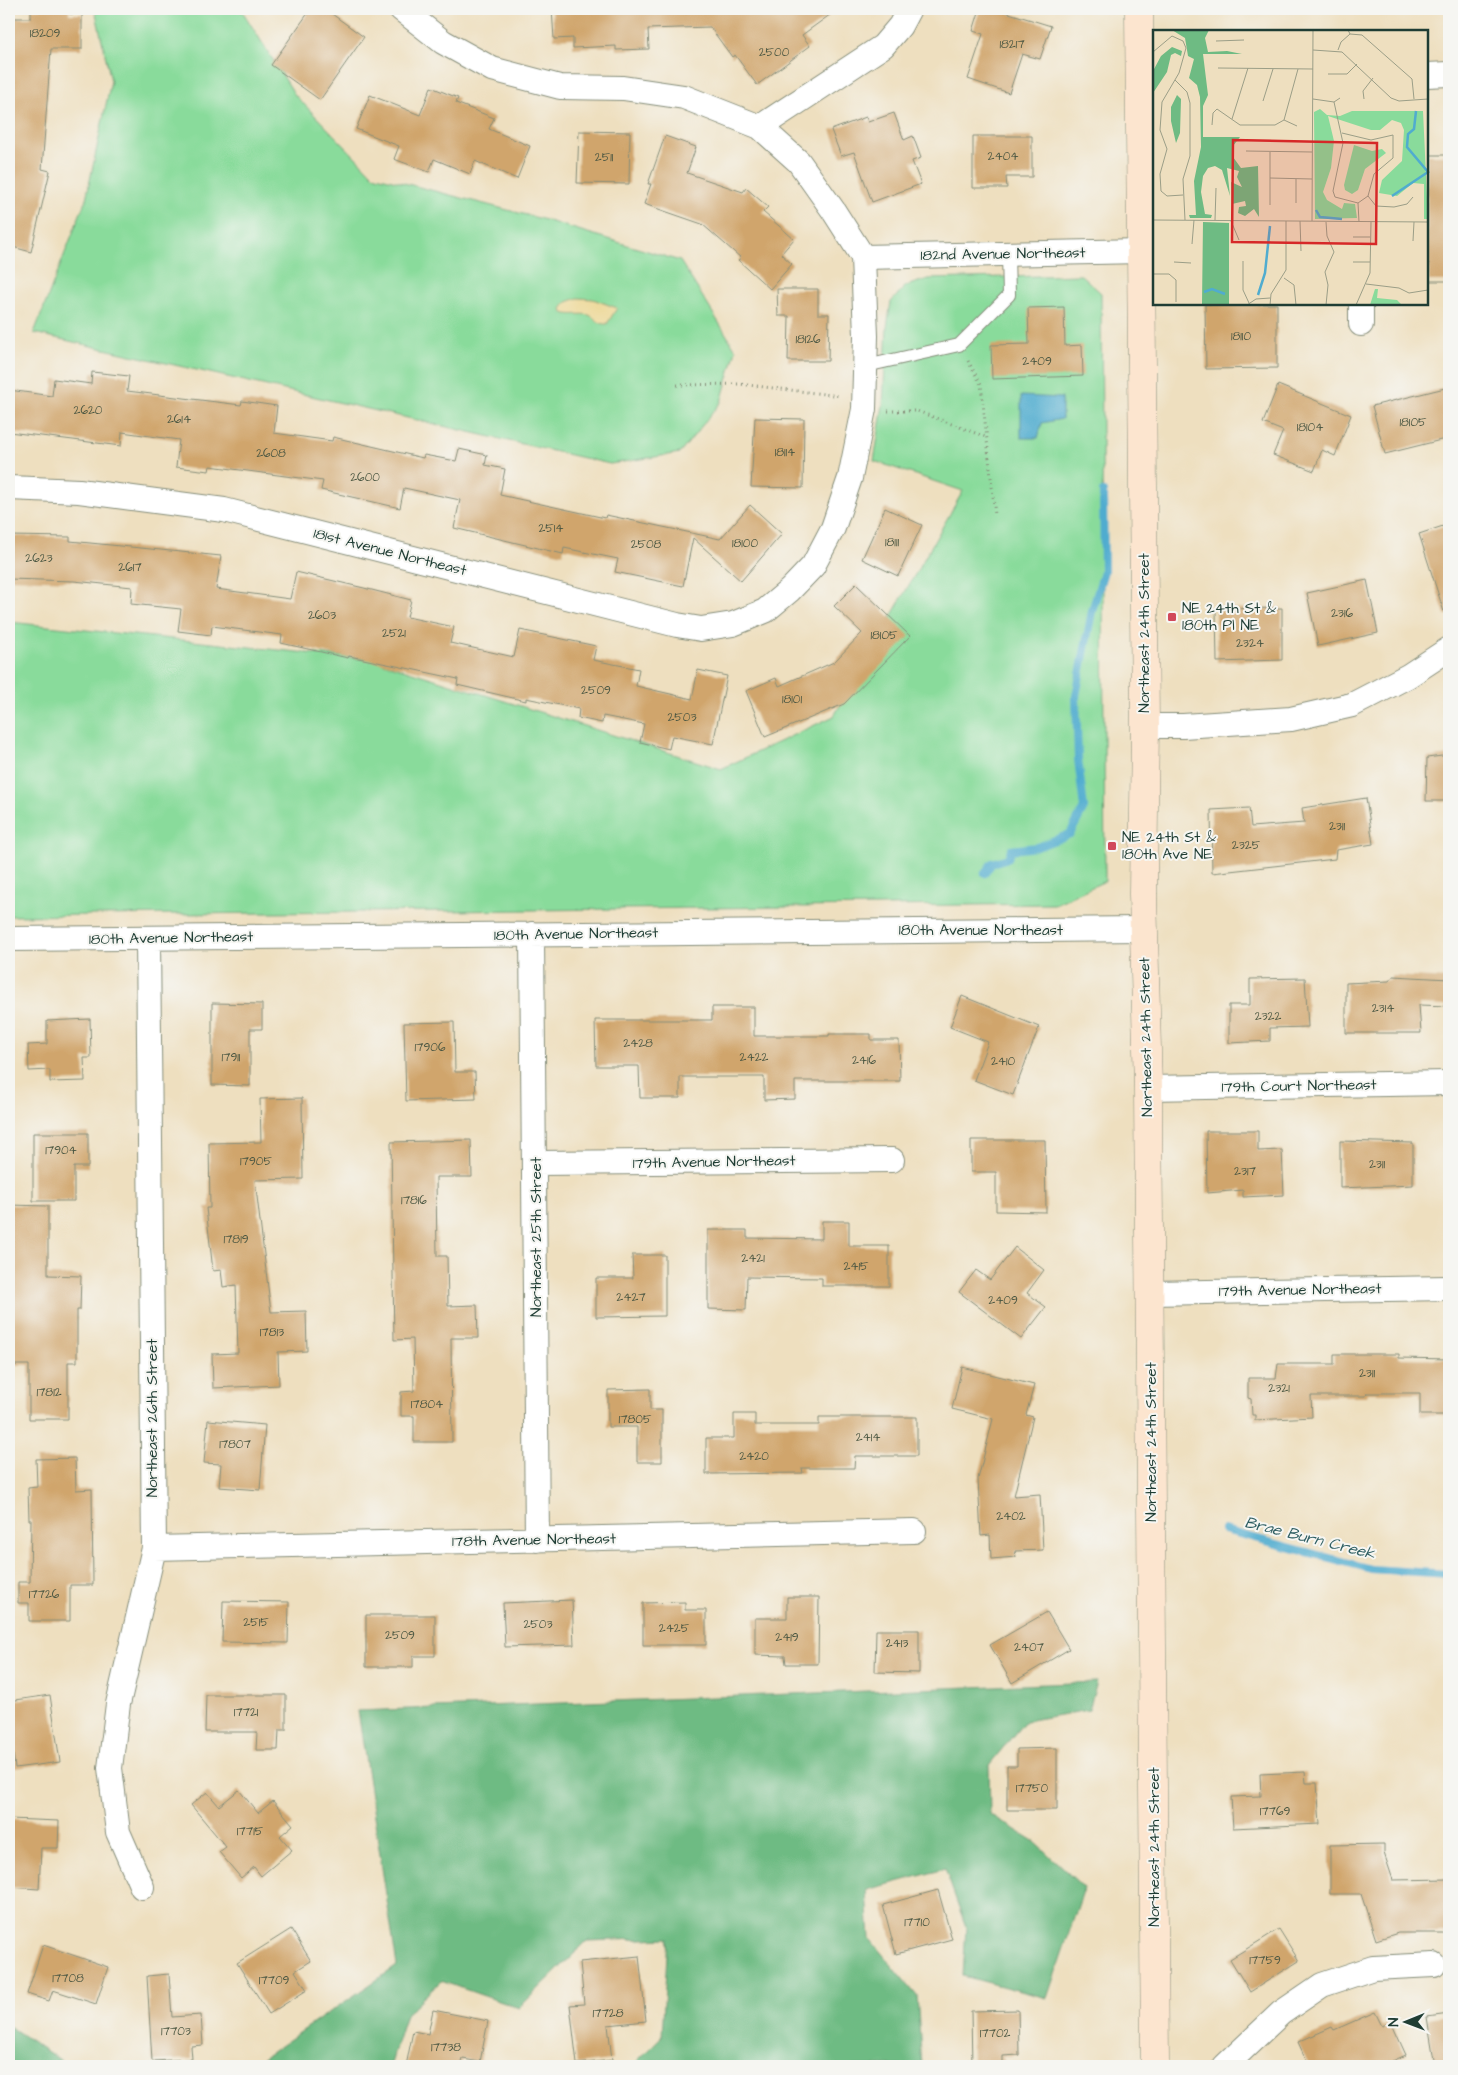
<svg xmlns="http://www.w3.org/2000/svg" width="1458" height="2075" font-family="'Architects Daughter',sans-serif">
<rect width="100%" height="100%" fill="#f6f6f2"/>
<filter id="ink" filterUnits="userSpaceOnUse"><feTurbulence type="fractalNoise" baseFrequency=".02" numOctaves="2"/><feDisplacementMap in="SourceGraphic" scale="10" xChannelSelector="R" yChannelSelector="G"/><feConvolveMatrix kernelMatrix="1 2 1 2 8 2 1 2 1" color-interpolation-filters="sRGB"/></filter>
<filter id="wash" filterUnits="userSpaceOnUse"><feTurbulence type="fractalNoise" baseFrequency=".0096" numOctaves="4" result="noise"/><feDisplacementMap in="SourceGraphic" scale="20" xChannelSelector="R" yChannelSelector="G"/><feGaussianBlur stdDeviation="1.12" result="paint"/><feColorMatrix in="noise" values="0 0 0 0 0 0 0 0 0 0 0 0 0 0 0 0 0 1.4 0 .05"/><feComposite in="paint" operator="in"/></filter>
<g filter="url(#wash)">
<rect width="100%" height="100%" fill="#eedfbf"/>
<path fill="#89db9b" stroke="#548c68" d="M95 9H241L295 95 373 175 542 219 680 261 736 350 721 402 680 453 610 464 34 333 86 199 111 81Z
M1081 275 1101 293 1105 881 1055 904 9 916V622L374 660 721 769 834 716 963 491 874 461 883 405 887 327 891 302 906 286 928 279Z"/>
<path fill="#6ebb83" stroke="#467c5c" d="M1097 1682 1089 1710 1025 1721 989 1765 990 1814 1035 1842 1084 1888 1047 1998 963 1976 966 1927 945 1869 867 1890 870 1939 917 1996 922 2066H632L662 2036 668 1938 587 1941 519 2008 441 1981 406 2014 390 2066H251L397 1966 358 1711Z
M9 2026 69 2066H9Z"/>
<path fill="#eeda9e" stroke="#868c69" d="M578 298 593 299 617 308 607 324C599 325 596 318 589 315 580 313 571 316 563 313L562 309 567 302Z"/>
<path fill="#50accf" stroke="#387482" d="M1021 396 1062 398V419L1042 423 1038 438H1021Z"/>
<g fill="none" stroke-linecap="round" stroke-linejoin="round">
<path stroke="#50accf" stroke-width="8" d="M985 873 992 863 1008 858 1011 850 1037 847 1070 834 1084 808 1078 759 1076 696 1092 611 1104 571 1103 492
M1224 1530 1371 1569 1449 1574"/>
</g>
<g id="blocks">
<path fill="#d0a56c" d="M31 9H69V14H82V49H51L42 169 50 171 31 252 9 246V100L12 50H9V18H31Z
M311 9H325L364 37 320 100 271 65Z
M552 9H715V13L721 9H838L802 35 810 46 757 85 735 55 732 57 710 27 648 29 649 49 616 50V46L573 48V38L554 39Z
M980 9H996L1051 26 1040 59 1022 54 1009 93 968 79 983 34 973 31Z
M431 87 458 98 456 103 494 118 489 129 530 146 517 179 475 161 470 174 434 159 429 172 394 159 399 146 356 129 370 95 420 115Z
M894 113 904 140 913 136 921 158 912 161 921 184 872 202 854 152 841 156 831 130 866 117 868 122Z
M579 131 630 132 629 184 577 183Z
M665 136 696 147 687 173 743 192 746 188 768 207 763 212 794 239 781 254 792 264 770 289 738 260 741 258 702 224 644 204 651 184H648Z
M973 136H1032V177H1006L1007 188H973Z
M1427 155H1449V281H1429V263H1427Z
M777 289H818V314H829L828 361H788L789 316H778Z
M1205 304H1277V368L1206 369Z
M1064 307 1065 346 1082 345 1083 376 992 379 991 345 1029 344 1028 308Z
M92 372 129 376 127 391 241 405 242 401 277 406 274 433 332 441 333 437 423 458 424 455 456 461 459 449 487 455 485 465 505 469 500 495 605 518 606 515 720 539 750 505 782 534 741 581 693 538 683 586 615 572 618 559 564 548 563 554 454 528 460 500 404 488 400 508 321 490 323 481 210 466 209 471 176 467 179 440 122 432 121 446 9 432V390L52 396 54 379 91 384Z
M1278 385 1351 415 1335 456 1322 450 1314 471 1273 455 1283 431 1263 423Z
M1449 387V438L1385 454 1372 406Z
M755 418 804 419 803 488 751 487Z
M885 508 922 525 898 576 862 559Z
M1449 524V615H1445L1419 534Z
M9 536 70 537V541L221 556 216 589 290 599 296 572 364 588 411 600 407 617 454 627 450 643 514 657 520 630 596 646 593 660 639 669 636 686 692 699 698 670 727 676 713 744 672 736 669 749 640 742 644 724 603 716 602 723 578 718 579 709 526 698V701L457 685 458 679 349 656 348 658 281 643 282 635 212 626 211 635 178 631 181 609 131 604 132 587 74 581 9 579Z
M1367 580 1378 633 1318 646 1307 593Z
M856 584 910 636 844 704 765 737 746 691 776 678 779 686 834 662 862 633 834 606Z
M1282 608V660L1217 662 1216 609Z
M1449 755V801H1426L1427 758Z
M1366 798 1373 844 1336 850 1335 859 1212 873 1211 810 1249 808 1251 827 1304 823 1302 808Z
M1393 976 1449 979V1006L1419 1005 1421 1033H1346V983L1389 981Z
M1305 978 1308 1027 1270 1028V1041L1229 1043V1005H1250V979Z
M962 996 1039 1027 1013 1095 974 1080 988 1042 950 1027Z
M212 1003 262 1004V1029H250V1086L212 1085Z
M712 1007H754V1036H829V1034H871V1040H899L900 1081H795V1099L764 1100V1077H680V1098H640L639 1066H596L595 1020H712Z
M90 1019 91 1058H84L85 1081 50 1082V1070L29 1071 28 1045 47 1044V1021Z
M454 1022 455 1072H475L476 1099 406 1101 404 1023Z
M302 1098 303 1179 255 1180 271 1312 306 1311 307 1351 278 1352 279 1385 213 1388 212 1354 238 1353 236 1285 223 1287 221 1270 213 1271 206 1208H210L209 1143 261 1142 260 1099Z
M1206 1131H1258V1151L1282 1150 1284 1195 1243 1197V1190L1207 1193Z
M33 1133H88V1167H74V1201H33Z
M471 1140 472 1177H436L437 1256H447L448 1306 477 1305 478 1338H451L452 1442H414V1416H401V1392L414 1391 413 1339 394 1340 391 1142Z
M971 1140H1045L1046 1212 996 1211V1172H971Z
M1340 1141 1413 1143V1185L1340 1188Z
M9 1205 48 1206V1275L81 1276 80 1310H77V1362H68V1419H29V1365H9Z
M822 1221H849V1246H889V1286H822V1278L747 1277 746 1310 708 1309V1230H747V1238L822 1239Z
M1015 1247 1044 1270 1027 1293 1046 1307 1021 1339 959 1292 976 1270 990 1280Z
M632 1255H665V1316L596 1317V1278H633Z
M1334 1354H1399V1358L1449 1359V1415H1420V1393H1367L1366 1396H1311L1312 1417 1255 1420V1415H1252L1251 1399 1248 1398V1378H1276L1278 1364H1334Z
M962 1367 1034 1385 1026 1415 1033 1417 1014 1496 1040 1494 1043 1550 1015 1551 1016 1557 991 1559 990 1535 981 1536 978 1479 993 1419 952 1409Z
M650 1389V1410H662V1462H637V1427H608V1390Z
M734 1414H755V1425H819V1417H917V1456H855L854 1468H802L803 1473 706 1474V1438H734Z
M208 1420 265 1425 260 1490 219 1487 221 1464 204 1463Z
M75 1458 76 1490 92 1489 93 1585H70V1621H29V1603H18V1582H30L31 1520H29L28 1488 37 1487 36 1459Z
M787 1597H819L818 1664H786L785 1656 755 1655V1618H787Z
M572 1600 574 1645 505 1647 503 1603Z
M223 1601 289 1602 288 1643 222 1642Z
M685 1602V1610H706V1645H643V1603Z
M1047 1612 1069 1649 1012 1683 990 1645Z
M366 1615H435V1656H413V1667H366Z
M876 1630H919V1673L875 1672Z
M50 1695 60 1762 15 1768 9 1723V1701Z
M206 1695H286V1730H279L278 1750H256L257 1732H205Z
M1057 1748V1810H1007V1766H1017V1749Z
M1305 1772 1306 1783H1317L1320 1824 1233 1828 1231 1797 1261 1796 1260 1774Z
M239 1790 258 1813 273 1801 293 1825 280 1836 292 1850 261 1876 254 1867 241 1878 219 1852 226 1847 191 1805 207 1792 219 1806Z
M9 1819 59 1821 58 1848H41L39 1889 9 1887Z
M1384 1844V1853L1393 1880 1449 1879V1933H1398L1376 1940 1361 1894H1330V1845Z
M938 1890 952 1939 896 1954 883 1905Z
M291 1929 311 1961 295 1971 307 1990 269 2014 237 1963Z
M1279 1929 1299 1961 1250 1992 1230 1959Z
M43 1945 108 1967 96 2004 53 1990 49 2001 27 1994Z
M639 1956 646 2021 608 2025 612 2060 577 2064 570 2005 584 2004 580 1962Z
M169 1974 172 2017 201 2015 203 2045 191 2046 192 2059 152 2061 147 1976Z
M433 2010 488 2021 480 2062 463 2059 461 2066H406L413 2031 428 2034Z
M1018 2010 1019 2055 1003 2056V2065L972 2066 971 2011Z
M1375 2012 1382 2026 1391 2022 1406 2055 1381 2066H1309L1298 2042 1332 2027 1334 2030Z
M1449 2014V2066H1435L1427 2017Z"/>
</g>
</g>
<g filter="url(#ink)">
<use href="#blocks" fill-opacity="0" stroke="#868e7a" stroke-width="1"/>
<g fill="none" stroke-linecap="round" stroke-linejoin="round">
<defs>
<path id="lane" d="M866 366 959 345 1009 295 1008 254"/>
<path id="street" d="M401 9 443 42 492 69 560 87 623 88 684 97 760 127
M1427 75 1449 74
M863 257 1142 251
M1361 304V324
M9 488 79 491 224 510 677 625 701 629 733 624 765 611 790 590 813 566 833 528 850 478 864 409 866 336 863 257 833 210 799 162 760 127 883 46 900 26 909 9
M1145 726H1183L1291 719 1352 705 1408 676 1449 649
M532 934 537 1540
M9 939 1144 929
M1148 1088 1449 1083
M535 1163 892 1160
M1150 1293 1449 1288
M154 1548 914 1531
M142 1887 118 1832 110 1768 118 1704 154 1548 148 938
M1225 2066 1281 2013 1322 1985 1373 1968 1434 1965"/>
<path id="secondary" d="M1139 9 1145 726 1143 894 1148 1088 1155 2066"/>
</defs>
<use href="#lane" stroke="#868e7a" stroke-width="14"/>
<use href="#street" stroke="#868e7a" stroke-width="26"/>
<use href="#secondary" stroke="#868e7a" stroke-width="29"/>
<path stroke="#868e7a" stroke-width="3" stroke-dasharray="1 4" stroke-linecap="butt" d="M968 361 981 384 995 515
M677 385 739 384 841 396
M888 411H917L986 437"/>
<use href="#lane" stroke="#fff" stroke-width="12"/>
<use href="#street" stroke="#fff" stroke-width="24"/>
<use href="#secondary" stroke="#fce5cf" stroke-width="28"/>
</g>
</g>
<g fill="#d1495b" stroke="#f6f6f2" stroke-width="2">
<rect x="1167" y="612" width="10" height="10" rx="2.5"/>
<rect x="1107" y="841" width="10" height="10" rx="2.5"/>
</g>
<g text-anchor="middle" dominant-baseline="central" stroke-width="4" stroke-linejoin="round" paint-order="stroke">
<g font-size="12" fill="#4b5742">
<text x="45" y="33">18209</text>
<text x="1012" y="44">18217</text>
<text x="774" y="52">2500</text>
<text x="1003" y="156">2404</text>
<text x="604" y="157">2511</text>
<text x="1241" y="336">18110</text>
<text x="808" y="339">18126</text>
<text x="1037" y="361">2409</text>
<text x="88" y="410">2620</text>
<text x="179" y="419">2614</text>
<text x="1413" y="422">18105</text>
<text x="1310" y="427">18104</text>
<text x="785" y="452">18114</text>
<text x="271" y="453">2608</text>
<text x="365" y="477">2600</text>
<text x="551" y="528">2514</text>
<text x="892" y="542">18111</text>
<text x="745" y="543">18100</text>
<text x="646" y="544">2508</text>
<text x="39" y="558">2623</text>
<text x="130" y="567">2617</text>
<text x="1342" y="613">2316</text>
<text x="322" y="615">2603</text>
<text x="394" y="633">2521</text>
<text x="884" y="635">18105</text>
<text x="1250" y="643">2324</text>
<text x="596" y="690">2509</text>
<text x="792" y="699">18101</text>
<text x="682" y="717">2503</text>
<text x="1337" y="826">2311</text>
<text x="1246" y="845">2325</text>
<text x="1383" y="1008">2314</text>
<text x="1268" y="1016">2322</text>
<text x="638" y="1043">2428</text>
<text x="430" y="1047">17906</text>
<text x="231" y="1057">17911</text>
<text x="754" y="1057">2422</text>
<text x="864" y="1060">2416</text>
<text x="1003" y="1061">2410</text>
<text x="61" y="1150">17904</text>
<text x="256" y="1161">17905</text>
<text x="1377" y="1164">2311</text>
<text x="1245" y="1171">2317</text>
<text x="414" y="1200">17816</text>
<text x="236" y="1239">17819</text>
<text x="753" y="1258">2421</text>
<text x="856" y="1266">2415</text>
<text x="631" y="1297">2427</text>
<text x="1003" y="1300">2409</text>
<text x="272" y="1332">17813</text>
<text x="1367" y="1373">2311</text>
<text x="1279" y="1388">2321</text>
<text x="49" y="1392">17812</text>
<text x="427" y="1404">17804</text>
<text x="635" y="1419">17805</text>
<text x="868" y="1437">2414</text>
<text x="235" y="1444">17807</text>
<text x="754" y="1456">2420</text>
<text x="1011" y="1516">2402</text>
<text x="44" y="1594">17726</text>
<text x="256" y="1622">2515</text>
<text x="538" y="1624">2503</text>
<text x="674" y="1628">2425</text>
<text x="400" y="1635">2509</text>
<text x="787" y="1637">2419</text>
<text x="897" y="1643">2413</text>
<text x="1029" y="1647">2407</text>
<text x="246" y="1712">17721</text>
<text x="1032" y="1788">17750</text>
<text x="1275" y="1811">17769</text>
<text x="250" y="1831">17715</text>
<text x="917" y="1922">17710</text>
<text x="1265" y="1960">17759</text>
<text x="68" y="1978">17708</text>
<text x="274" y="1980">17709</text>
<text x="608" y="2013">17728</text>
<text x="176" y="2031">17703</text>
<text x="995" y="2033">17702</text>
<text x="446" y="2047">17738</text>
</g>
<g font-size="15" fill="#1f3d34" stroke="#f6f6f2">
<text transform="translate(1003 254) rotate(-1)">182nd Avenue Northeast</text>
<text transform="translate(390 552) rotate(14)">181st Avenue Northeast</text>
<text transform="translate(1144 633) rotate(-90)">Northeast 24th Street</text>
<text x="981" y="930">180th Avenue Northeast</text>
<text transform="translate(576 934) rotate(-1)">180th Avenue Northeast</text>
<text transform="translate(171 938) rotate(-1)">180th Avenue Northeast</text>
<text transform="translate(1146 1037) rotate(-91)">Northeast 24th Street</text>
<text transform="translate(1299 1086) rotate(-1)">179th Court Northeast</text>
<text transform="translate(714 1162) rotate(-1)">179th Avenue Northeast</text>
<text transform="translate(536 1237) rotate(-90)">Northeast 25th Street</text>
<text transform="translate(1300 1290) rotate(-1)">179th Avenue Northeast</text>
<text transform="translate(152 1418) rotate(-90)">Northeast 26th Street</text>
<text transform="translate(1151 1442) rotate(-90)">Northeast 24th Street</text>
<text transform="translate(534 1540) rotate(-1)">178th Avenue Northeast</text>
<text transform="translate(1154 1847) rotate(-90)">Northeast 24th Street</text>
</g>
<g font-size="15" fill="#1f3d34" stroke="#f6f6f2" text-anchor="start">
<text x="1182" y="608">NE 24th St &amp;<tspan x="1182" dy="17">180th Pl NE</tspan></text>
<text x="1122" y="837">NE 24th St &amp;<tspan x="1122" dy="17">180th Ave NE</tspan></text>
</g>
<g font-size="16" font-style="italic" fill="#2e5e62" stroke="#f6f6f2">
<text transform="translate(1310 1538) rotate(14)">Brae Burn Creek</text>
</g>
</g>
<g transform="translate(1153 30)">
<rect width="275" height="275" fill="#eedfbf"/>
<path d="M167 79 174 85 187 86 199 81H270L275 189H271V154L260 153 244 166 226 163 229 150 249 131 251 100 248 93 239 90 227 100H218L175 86 181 111 178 138 170 162 174 170 189 179 191 173 202 174 204 188 162 189 161 82ZM201 115 219 121 229 119 233 123 212 139 205 160 199 164 192 160 191 155ZM222 259H225L224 268 244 270 249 275H217Z" fill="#89db9b"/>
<path d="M19 0H59H56L52 8 55 22 74 21 89 24H50L55 65 50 76V107H87L80 116V127L88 138 105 136 106 187 101 179 92 186 85 183 86 177 93 176 92 171 79 174 78 152 89 157 84 147 86 141 74 138 77 166 69 140 62 136 55 138 50 146 48 162 52 184 59 185 58 188H37L36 185H43L41 151 48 117 47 67 44 55 36 48 41 29 35 26 32 8ZM19 17 29 21 28 26 22 23 18 25 14 42 0 63V41L8 26ZM24 65 28 69 27 103 23 113 18 91V77ZM50 192 76 193V275H49Z" fill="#6ebb83"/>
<path fill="none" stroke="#50accf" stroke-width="2.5" d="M239 166 275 142 254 117 255 104 261 99 263 81M163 180 167 187 189 189M51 262 59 259 72 264M105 265 112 243 117 196"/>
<path fill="none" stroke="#9b9e87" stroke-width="1" d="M197 4 209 5 259 49 261 69M63 11 91 10M160 20 189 22 238 68M185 20 188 12 197 4 195 0M0 22 19 6 30 11 33 18 26 43 9 72 7 100 14 119 7 144 8 161 14 166 30 165M65 38 160 39M175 44H194L204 34M22 50 34 62 37 73V126L30 149 32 190M238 68 246 71 275 69M160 69 181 72 187 68M211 69 210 61 220 48M110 71 120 39M181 72 190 113 180 161 182 167 205 173 215 166 223 176 241 177 254 174 260 167M79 89 95 38M131 90 145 39M59 95 60 83 64 79 87 95H122L131 90 144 96M189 103 218 110 240 105M93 121 159 122M117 122V175M117 148 159 149M215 166 221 144 240 128V105M143 173V149M205 173 206 192M0 190 275 192M62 190 63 158M78 191 86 210M147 191 148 221M159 191 160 0M200 207H217M260 211 261 192M39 214 41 190M90 231V260L96 273M21 232 38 233M200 232H217M172 242 181 222 174 206 173 192M172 242 175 255 173 275M0 244H16M16 244 23 250V272M131 248 141 255 143 275M213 254 246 258 256 263 275 260M94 275 103 269 117 268M117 275 118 264 133 240V191M203 275 217 243 218 192"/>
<path fill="#d62828" fill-opacity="0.15" stroke="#d62828" stroke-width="2.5" d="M80 110 224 113 223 214 79 212Z"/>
<rect width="275" height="275" fill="none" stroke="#1f3d34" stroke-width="2.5"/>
</g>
<rect width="1458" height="2075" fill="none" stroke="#f6f6f2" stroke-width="30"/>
<g transform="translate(1406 2022) rotate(269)" stroke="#f6f6f2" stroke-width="4" paint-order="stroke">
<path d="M0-4L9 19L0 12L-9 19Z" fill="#1f3d34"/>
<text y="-8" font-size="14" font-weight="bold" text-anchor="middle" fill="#1f3d34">N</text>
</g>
</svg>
